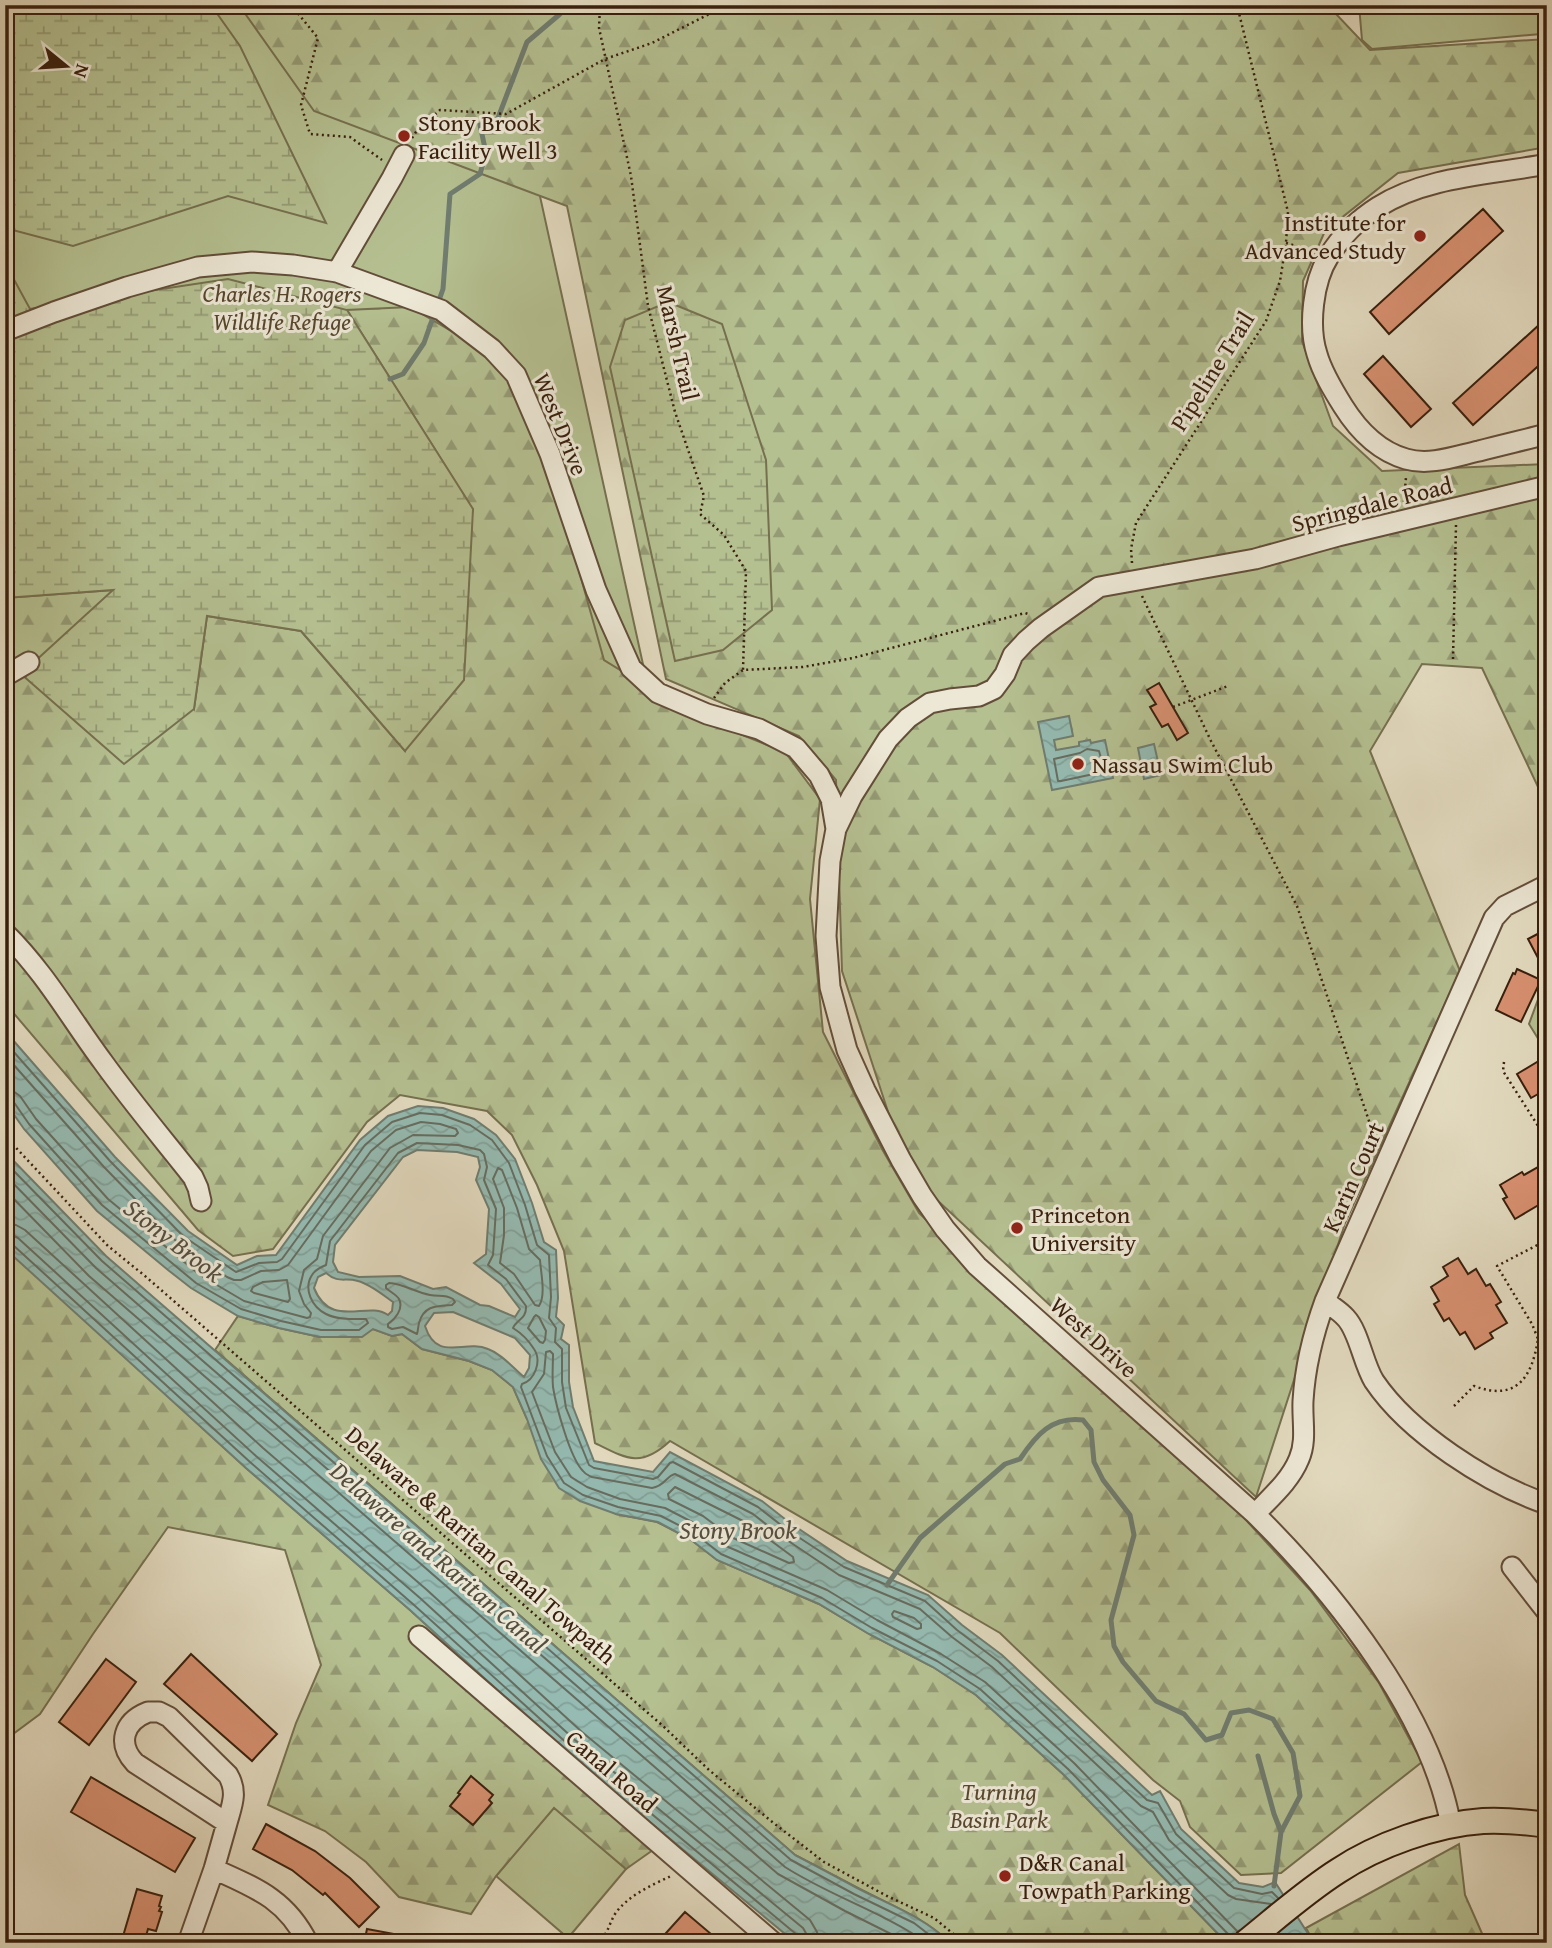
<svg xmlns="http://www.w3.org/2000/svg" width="1552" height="1948" font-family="'Gentium Book Plus',serif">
<defs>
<pattern id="forest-firs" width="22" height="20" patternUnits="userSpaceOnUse" patternTransform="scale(1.75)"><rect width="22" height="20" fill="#b5c091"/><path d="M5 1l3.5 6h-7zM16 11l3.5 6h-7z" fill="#949b75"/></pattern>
<pattern id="wetland-marsh" width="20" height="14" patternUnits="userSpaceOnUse" patternTransform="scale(1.75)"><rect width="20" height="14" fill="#b5c091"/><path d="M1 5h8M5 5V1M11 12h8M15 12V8" fill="none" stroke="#949b75"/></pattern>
<pattern id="water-waves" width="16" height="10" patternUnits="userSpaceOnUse" patternTransform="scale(1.75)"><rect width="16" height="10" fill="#95bbb2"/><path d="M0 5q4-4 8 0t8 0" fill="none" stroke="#81a098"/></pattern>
</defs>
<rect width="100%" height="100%" fill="#e3dbc0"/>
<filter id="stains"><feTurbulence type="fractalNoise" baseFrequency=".00286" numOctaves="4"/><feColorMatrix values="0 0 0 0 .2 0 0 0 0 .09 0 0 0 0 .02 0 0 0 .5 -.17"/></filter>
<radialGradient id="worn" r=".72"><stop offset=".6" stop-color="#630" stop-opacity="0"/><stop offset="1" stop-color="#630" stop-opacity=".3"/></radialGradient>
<path fill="#b5c091" stroke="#76704f" stroke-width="2" d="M5 5H406L510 60 650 696 5 352Z
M1359 5H1547V28L1541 34 1372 49 1362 40Z
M1547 975V1053L1529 1024Z
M554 1807 626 1869 568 1938 496 1876Z"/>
<path fill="url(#forest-firs)" stroke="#76704f" stroke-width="2" d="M239 5H1333L1336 14 1370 50 1547 39V147L1398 173 1325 231 1303 281 1302 341 1333 426 1382 471 1546 464 1547 806 1482 668 1422 664 1370 751 1460 971 1345 1223 1256 1497 908 1173 842 971 836 780 799 736 666 679 567 206 314 111Z
M410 307 506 363 560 503 604 660 695 716 785 752 820 799 810 899 823 1032 882 1149 919 1213 1050 1341 1235 1508 1310 1590 1379 1683 1422 1762 1281 1873 1241 1875 1190 1827 1180 1801 1153 1780 1000 1633 670 1441C641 1468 627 1459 595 1443L564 1251 537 1185 512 1135 487 1111 400 1095 367 1122 273 1249 233 1256 198 1230 5 1003V598L114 590 194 709 207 616 301 631 405 751 473 510 347 310Z
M5 1247 246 1468 410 1610 565 1752 670 1838 626 1869 554 1808 496 1876 471 1914 399 1897 366 1862 325 1831 268 1805 296 1723 321 1665 285 1550 168 1527 93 1634 40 1714 5 1740Z
M238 1316 279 1328 320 1337 373 1329 392 1336 402 1334 422 1349 469 1361 492 1370 513 1387 527 1419 616 1514 657 1522 690 1539 717 1560 819 1604 869 1634 933 1667 976 1695 1063 1774 1227 1943H950C924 1917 890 1905 858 1888 837 1877 816 1866 795 1855L215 1350Z
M1459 1844 1465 1895 1484 1938 1494 1943H1314L1306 1928Z"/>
<path fill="url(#wetland-marsh)" stroke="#76704f" stroke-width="2" d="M5 5H211L240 46 326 223 228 196 73 246 5 228Z
M5 263 30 309 228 279 347 310 473 509 464 680 405 751 301 631 207 616 194 709 124 764 21 674 113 590 5 598Z
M668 302 722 324 766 460 772 610 723 650 675 661 610 367 625 320Z"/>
<path fill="url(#water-waves)" stroke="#707d70" stroke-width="2" fill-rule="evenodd" d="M1069 716 1073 736 1054 740 1056 750 1079 746V742L1090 740 1091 743 1105 740 1113 778 1052 790 1038 722Z
M1154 744 1161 775 1144 779 1138 748Z
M5 1031 115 1157 188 1231 237 1265 257 1256 276 1255 360 1140 388 1116 418 1106 443 1108 474 1119 496 1135 515 1159 532 1203 544 1242 556 1250 558 1298 556 1317 564 1325 561 1339 569 1345V1382L573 1407 594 1461 653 1472 670 1452 762 1501 790 1523 847 1561 928 1595 962 1625 1002 1655 1152 1795 1160 1791 1181 1829 1239 1883 1263 1887 1275 1882 1314 1943H1227L1063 1774 976 1695 933 1667 869 1634 819 1604 717 1560 690 1539 658 1522 616 1514 580 1501 559 1488 541 1459 527 1419 513 1387 492 1370 469 1361 422 1349 402 1334 392 1336 373 1329 362 1337H320L279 1328 238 1316 191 1288 168 1270 97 1211 24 1129 5 1102ZM417 1150 457 1152 478 1157 480 1167 476 1180 489 1209 486 1254 474 1263 501 1284 520 1309 515 1317 489 1306 480 1305 446 1287 433 1289 400 1276 359 1277 338 1272 333 1262 335 1245 403 1157ZM326 1273C339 1284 344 1277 358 1281 370 1284 383 1295 393 1302L392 1311 388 1315C368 1300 331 1330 314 1288L318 1277ZM453 1312 515 1338 530 1355 529 1368 524 1377C513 1368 502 1354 488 1349 464 1339 437 1363 425 1326L434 1313Z
M5 1152 106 1256 795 1855C816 1866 837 1877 857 1888 890 1905 924 1917 950 1943H796L565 1752 410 1610 246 1468 13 1256 5 1247Z"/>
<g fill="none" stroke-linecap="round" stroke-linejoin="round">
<path stroke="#666d60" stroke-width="2" d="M1087 749 1099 751 1104 769 1103 772 1061 781H1058L1054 759 1080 753Z
M5 1042 110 1161 183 1236 236 1272 259 1263 277 1262 282 1259 365 1145 392 1122 420 1113 442 1115 470 1125 492 1140 509 1163 525 1205 537 1245 549 1255 551 1297 549 1318 556 1328 555 1342 562 1349V1382L566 1408 589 1465 594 1468 653 1479 658 1477 670 1463 673 1462 758 1507 786 1529 844 1567 925 1601 957 1630 998 1661 1147 1800 1158 1803 1176 1834 1234 1888 1262 1894 1272 1892 1278 1898
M5 1055 104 1167 177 1242 227 1277 234 1280H241L261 1271 279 1270 288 1265 371 1151 396 1130 421 1122 440 1124 456 1129 458 1133 455 1136 413 1135 390 1148 323 1236 317 1259 304 1270 299 1291 304 1304 311 1313 310 1317 307 1318 244 1301 200 1275 108 1199 36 1119 20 1096 13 1091 5 1090
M5 1099 13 1101 29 1124 102 1205 196 1283 241 1309 281 1321 321 1330H359L368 1323 366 1319C353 1319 338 1320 326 1314 312 1307 303 1289 312 1275 315 1270 321 1267 326 1265L330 1241 398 1153 417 1143 458 1145 480 1150 484 1154 487 1167 484 1180 496 1209 493 1255 488 1265 506 1279 526 1306C527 1319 516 1320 513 1328 521 1333 529 1341 534 1349 542 1361 535 1380 522 1384L521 1387 547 1456 564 1483 583 1495 618 1507 661 1516 694 1533 721 1554 822 1598 872 1628 937 1661 980 1689 1068 1769 1229 1935 1231 1943
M5 1162 102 1261 791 1860 854 1894 914 1923 940 1943
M498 1168 502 1170 517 1208 529 1249 540 1260C541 1274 546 1295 539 1306L535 1305 514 1274 500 1263 504 1235V1208L493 1179Z
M5 1175 96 1268 785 1867C830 1896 883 1912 927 1943
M5 1190 89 1276 778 1874 845 1911 909 1943
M5 1223 16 1225 25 1230 263 1448 427 1590 582 1732 810 1920 817 1932 819 1943
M5 1234 12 1235 18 1238 256 1456 420 1598 575 1740 803 1928 807 1935 808 1943
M5 1243 13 1245 250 1462 414 1605 570 1746 796 1934 799 1943
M287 1280 290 1299 288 1302 254 1293 251 1291 253 1287 263 1282Z
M389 1283C404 1284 415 1292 430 1295 439 1297 444 1294 453 1299L455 1302 452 1305C437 1306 424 1305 419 1323 418 1327 418 1331 417 1334L403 1327 392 1329 388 1327V1324C395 1319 404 1309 399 1299 397 1295 389 1291 386 1288V1285Z
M536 1315 539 1317 546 1331 545 1340 543 1343 540 1342 528 1328 534 1317Z
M675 1487 747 1523 793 1557 794 1562 789 1563 731 1537 703 1516 669 1499 668 1494Z
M894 1611 914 1618 921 1624V1628L917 1629 893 1617 892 1614Z
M1237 1931 1074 1763 985 1682 941 1654 877 1620 827 1590 726 1546 698 1525 665 1508 620 1499 587 1487 571 1477 555 1452 532 1392 544 1374 546 1352 550 1351 553 1354C553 1365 552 1376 553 1387 556 1406 570 1458 583 1471 586 1475 588 1475 592 1477L652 1488C665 1486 666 1476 675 1474L753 1514 781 1536 839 1575 920 1609 952 1637 992 1667 1141 1806 1153 1812 1169 1840 1228 1895 1236 1899 1271 1904"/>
<path stroke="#707d70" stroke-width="5" d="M390 379 403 374 424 343 443 289 450 194 480 174 486 153 480 125 492 123 498 118 527 42 560 14 565 5
M887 1585 920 1538 1005 1464 1020 1459C1036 1435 1052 1416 1083 1420L1091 1430 1094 1462 1103 1480 1130 1515 1134 1535 1111 1620 1114 1646 1123 1662 1156 1701 1184 1714 1206 1740 1222 1735 1231 1713 1249 1710 1273 1719 1293 1753 1300 1796 1281 1832 1274 1886
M1258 1756 1274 1814 1281 1832"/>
</g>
<path fill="#d89171" stroke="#381f0d" stroke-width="2" d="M1483 209 1503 231 1389 334 1370 312Z
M1540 324 1547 332V358L1473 425 1453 403Z
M1383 356 1431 409 1411 427 1364 374Z
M1159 683 1188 733 1177 740 1168 724 1162 727 1150 707 1156 704 1147 690Z
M1547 929V975L1528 939Z
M1517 969 1541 980 1521 1022 1496 1010 1513 973 1515 974Z
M1547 1056V1089L1531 1098 1517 1074Z
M1547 1162V1200L1515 1219 1503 1199 1507 1197 1500 1185 1522 1172 1524 1175Z
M1458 1258 1468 1274 1476 1269 1486 1286 1490 1284 1501 1302 1496 1305 1507 1323 1490 1333 1493 1338 1475 1349 1465 1332 1460 1335 1449 1318 1444 1321 1434 1304 1439 1301 1431 1287 1448 1276 1443 1267Z
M191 1654 277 1734 252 1761 164 1684Z
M106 1659 136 1682 89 1745 59 1722Z
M471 1776 493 1795 489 1800 492 1803 473 1825 450 1806 460 1794 458 1793Z
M91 1777 195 1838 175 1872 71 1812Z
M266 1824 315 1851 350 1878 379 1907 359 1927 325 1893 323 1895 292 1870 253 1849Z
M137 1889 162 1896 159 1906 161 1907 159 1911 162 1912 156 1931 148 1929 144 1943H121Z
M685 1912 711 1934 703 1943H657Z
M367 1929 405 1936V1943H364Z"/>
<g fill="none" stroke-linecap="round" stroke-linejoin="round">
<defs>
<path id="minor" d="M1547 164C1491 175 1427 176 1378 207 1359 219 1340 237 1329 256 1313 281 1308 326 1317 354 1322 372 1333 390 1343 406 1358 430 1378 451 1406 459 1430 466 1456 456 1479 451 1502 445 1524 440 1547 434
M337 272 392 178 404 155
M5 331 54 312 127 287 198 267 252 262 293 265 337 272 441 310 492 349 516 375 550 454 596 590 631 668 658 693 707 714 759 729 796 748 819 775 831 799 836 829
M5 676 29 662
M5 933C44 971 71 1019 103 1062 131 1101 163 1139 193 1177L198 1188 201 1201
M1325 1301C1331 1306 1340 1311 1346 1318 1359 1332 1363 1363 1374 1381 1409 1433 1488 1484 1547 1504
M1255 1514C1271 1497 1290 1481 1299 1459 1307 1441 1302 1421 1303 1401 1305 1366 1313 1334 1325 1301L1494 918 1505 906 1547 885
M1512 1567 1547 1612
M419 1636 774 1943
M148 1712H159L169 1717 228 1775C238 1792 232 1805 227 1823L135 1763C117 1744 123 1722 148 1712Z
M1451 1826C1431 1714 1335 1593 1255 1514L977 1266 945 1229 922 1196 901 1160 865 1090 847 1050 830 987 826 936 830 861 836 829 852 796 888 739 908 718 930 703 950 699 979 696 994 689 1005 674 1013 655 1026 641 1041 628 1099 587 1255 559 1338 536 1547 486
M214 1869C256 1888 286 1899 308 1943
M188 1943 214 1869 227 1823"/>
<path id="major" d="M1245 1943C1275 1919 1305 1892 1338 1871 1377 1845 1436 1824 1483 1821 1504 1820 1526 1822 1547 1825"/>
</defs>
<use href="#minor" stroke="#634e3a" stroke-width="23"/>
<use href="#major" stroke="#381f0d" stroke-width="28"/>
<path stroke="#381f0d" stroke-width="2.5" stroke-dasharray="2 3.5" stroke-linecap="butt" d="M291 5 318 38 301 105 310 134 350 137 382 160
M600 5 599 28 631 176 648 306 675 412 704 496 700 514 724 535 746 571 743 670
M412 138 416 132 440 110 506 114 605 59 652 43 727 5
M1286 243 1313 251
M1404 502 1406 477
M1132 563 1131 549 1136 523 1266 321 1280 281 1286 243 1288 212 1237 5
M1142 596 1211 741 1297 906 1376 1142
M1453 659 1456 525
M714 698 725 683 743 670 803 667 853 658 1025 613 1028 614
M1173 707 1228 686
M1504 1062 1503 1071 1547 1140
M5 1136 108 1246 145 1276 663 1726 709 1770 771 1821 824 1862 887 1896 934 1918 957 1937 962 1943
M1547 1240 1497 1266 1532 1324 1538 1339 1547 1349
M1454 1406 1474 1386C1517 1402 1532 1377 1538 1339
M598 1943C607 1936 609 1924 615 1914 627 1896 652 1885 671 1876"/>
<use href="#minor" stroke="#ede8d6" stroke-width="19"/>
<use href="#major" stroke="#e3dbc0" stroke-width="24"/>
</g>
<g fill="#8f2418" stroke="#ede8d6" stroke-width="2.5">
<circle cx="404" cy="136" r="7"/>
<circle cx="1420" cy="236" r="7"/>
<circle cx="1078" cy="764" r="7"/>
<circle cx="1017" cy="1228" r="7"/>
<circle cx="1005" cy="1876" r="7"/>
</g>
<g text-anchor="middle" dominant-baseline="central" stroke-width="6" stroke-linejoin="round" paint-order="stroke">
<g font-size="24" fill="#381f0d" stroke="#ede8d6" text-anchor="start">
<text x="418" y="122">Stony Brook<tspan x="418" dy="28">Facility Well 3</tspan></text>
<text x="1406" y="222" text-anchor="end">Institute for<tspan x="1406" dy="28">Advanced Study</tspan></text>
<text x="1092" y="764">Nassau Swim Club</text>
<text x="1031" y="1214">Princeton<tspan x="1031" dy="28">University</tspan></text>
<text x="1019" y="1862">D&amp;R Canal<tspan x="1019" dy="28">Towpath Parking</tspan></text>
</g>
<g font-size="24" font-style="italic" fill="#57472e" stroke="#ede8d6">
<text x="282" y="293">Charles H. Rogers<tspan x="282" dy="28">Wildlife Refuge</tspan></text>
<text x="999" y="1791">Turning<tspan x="999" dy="28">Basin Park</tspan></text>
</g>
<g font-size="24" fill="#381f0d" stroke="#ede8d6">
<text transform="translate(678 343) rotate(77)">Marsh Trail</text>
<text transform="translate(1212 371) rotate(-58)">Pipeline Trail</text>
<text transform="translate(561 424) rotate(68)">West Drive</text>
<text transform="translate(1372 504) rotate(-14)">Springdale Road</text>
<text transform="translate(1353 1177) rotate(-66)">Karin Court</text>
<text transform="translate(1094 1337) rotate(42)">West Drive</text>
<text transform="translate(481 1545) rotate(41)">Delaware &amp; Raritan Canal Towpath</text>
<text transform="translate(612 1771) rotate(41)">Canal Road</text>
</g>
<g font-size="26" font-style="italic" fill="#544e3f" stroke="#ede8d6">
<text transform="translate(174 1240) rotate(38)">Stony Brook</text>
<text x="738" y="1529">Stony Brook</text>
<text transform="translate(439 1557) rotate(41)">Delaware and Raritan Canal</text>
</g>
</g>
<rect width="1552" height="1948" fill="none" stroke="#e3dbc0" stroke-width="28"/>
<rect x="7" y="7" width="1538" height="1934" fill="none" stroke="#381f0d" stroke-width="3.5"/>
<rect x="14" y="14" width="1524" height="1920" fill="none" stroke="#381f0d" stroke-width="2"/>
<g transform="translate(66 66) rotate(108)" stroke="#ede8d6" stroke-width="5" paint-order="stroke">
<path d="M0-5L12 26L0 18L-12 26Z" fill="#381f0d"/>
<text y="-10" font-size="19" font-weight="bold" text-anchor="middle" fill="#381f0d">N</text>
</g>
<rect width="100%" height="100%" filter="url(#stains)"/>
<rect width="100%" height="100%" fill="url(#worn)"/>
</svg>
